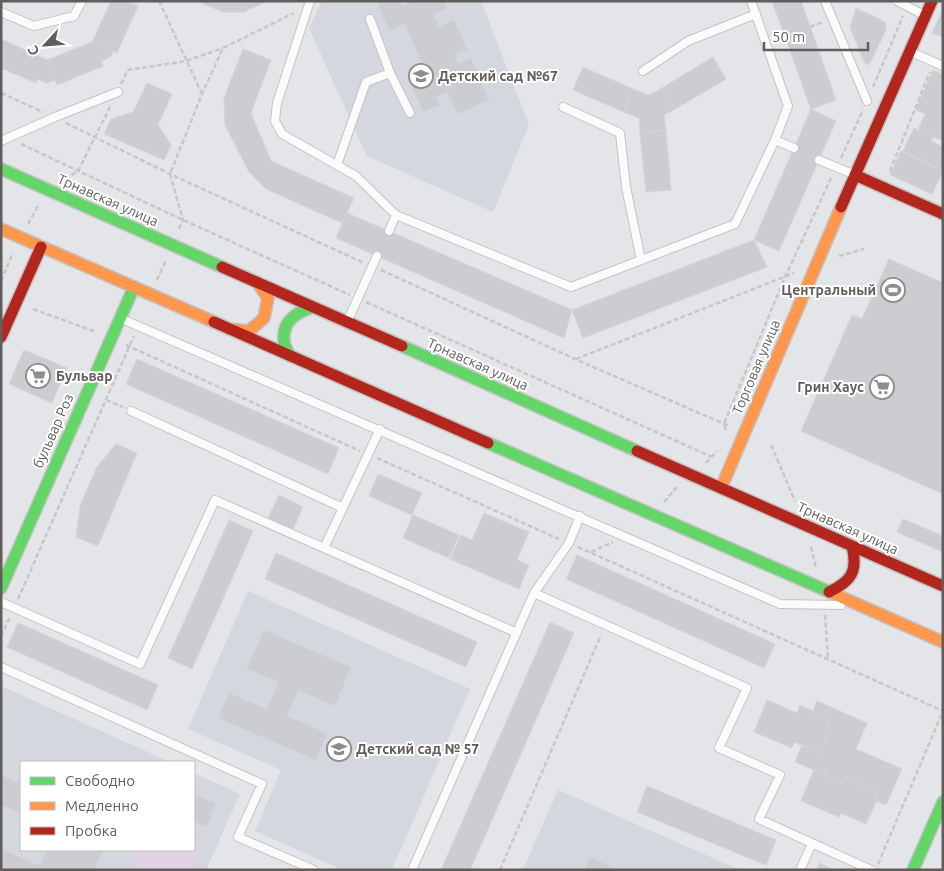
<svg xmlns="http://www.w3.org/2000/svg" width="944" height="871" font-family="Ubuntu,sans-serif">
<rect width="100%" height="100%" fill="#e3e5e9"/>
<path fill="#d5d7de" d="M322 1H481L529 125 493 212 367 156 309 28Z
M248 591 470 689 392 870H342L255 831 281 770 188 729Z
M1 686 170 762H21V850H194V773L240 794 206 870H1Z
M558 790 738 869V870H523Z"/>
<path fill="#e1d1e5" d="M194 843 197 845 200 854 194 870H130L139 850H194Z"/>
<path fill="#cccdd0" stroke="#d2d4d8" d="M111 1H126L138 6 117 53 92 42Z
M197 1H267L244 12H223Z
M383 1H400L402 6 413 1H444L447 8 433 14 439 27 454 20 467 50 454 55 458 64 471 58 489 100 457 114 448 92 436 97 440 105 423 112 412 87 429 79 405 24 389 31 378 3Z
M772 1H801L836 100 811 109Z
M856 8 885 22 886 30 869 65 864 62 850 27Z
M943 10V37L932 33Z
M1 39 47 60 55 80 46 83 38 79 36 83 1 68Z
M92 42 113 51 111 56 101 62 103 66 57 85 47 60Z
M243 49 271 60 251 113 271 161 354 198 342 223 266 189 249 172 225 125 224 98Z
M713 57 726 79 675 109 662 88Z
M583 67 633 89 624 112 573 90Z
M933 70 943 75V141L918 130 925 114 916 110Z
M147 83 172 94 158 125 171 145 164 160 104 134 111 119 133 112Z
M662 88 675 109 664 115 666 130 640 133 639 118 624 112 633 89 649 95Z
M811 109 836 121 779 251 754 240Z
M914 128 933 137 931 141 943 147V170L903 151Z
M666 130 671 190 646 192 640 133Z
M901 151 943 171 932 194 890 175Z
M347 213 572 310 564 338 336 238Z
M754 240 767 267 583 338 572 310Z
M889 259 943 283V494L801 431 852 315 862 319Z
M24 350 67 368 52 403 9 384Z
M137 359 339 448 328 474 126 384Z
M116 444 137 453 98 546 76 537 80 506 97 467Z
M378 474 422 493 412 515 369 496Z
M279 495 303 507 293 529 268 518Z
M484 513 529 532 517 560 529 565 519 589 450 559 461 535 472 540Z
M413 515 459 535 449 558 403 538Z
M903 519 943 536V552L897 532Z
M229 520 253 531 192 669 168 658Z
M276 553 477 642 466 667 265 579Z
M577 555 775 644 764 668 566 579Z
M550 622 574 633 470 870H441Z
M18 623 158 685 147 710 7 647Z
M264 630 351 667 335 706 298 690 287 716 327 733 316 760 218 718 229 693 267 709 279 682 247 669Z
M767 700 797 713 800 705 813 711 812 714 830 722 828 726 831 727 820 753 794 742 792 748 754 732Z
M817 701 867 723 856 749 902 769 886 805 876 801 878 798 875 796 877 792 858 784 860 781 847 776 844 783 795 762 802 745 820 753 831 727 828 726 830 722 812 714Z
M814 770 844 783 847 776 860 781 858 784 877 792 875 796 878 798 866 824 841 813 839 817 801 801Z
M1 775 21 784V813L1 805Z
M647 786 776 840 766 865 637 812Z
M194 795 216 803 207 827 194 822Z
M1 849 40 866 47 850H103L94 870H1Z
M590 857 614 868 613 870H584Z
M819 863 833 870H817Z"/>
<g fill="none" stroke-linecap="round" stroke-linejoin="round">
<defs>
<path id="lane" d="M310 1 277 103 275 121 282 134 356 176 396 215 571 287 735 224 775 140 788 106 751 1
M825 1 867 101
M897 1 924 15
M1 12 34 26 74 16 82 1
M370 19 390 73
M911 52 943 66
M643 71 688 41 756 14
M563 107 620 133 626 187 641 260
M775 140 794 148
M1 141 55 117 118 92
M819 160 853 174
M337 165 366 82 390 73 410 113
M389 231 396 215
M122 319 780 604 841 605
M348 320 377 256
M131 411 343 508
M324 548 380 429
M534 593 747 688 719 748 780 775 759 819 871 870
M1 602 140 664 215 500 517 633
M1 667 262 784 238 837 314 870
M412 870 534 593 569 543 580 516
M800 870 812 844"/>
<path id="fast" d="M1 169 222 267
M402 346 637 451
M290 356C288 352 284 346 284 341 282 321 297 312 313 307
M488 443 832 593
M1 588 134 287
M913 870 943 802"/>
<path id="slow" d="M1 229 214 322
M229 329 249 331 264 318 268 298 257 282
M721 488 841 207
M832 593 943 642"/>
<path id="jam" d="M855 175 943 214
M841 207 932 1
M222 267 402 346
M214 322 488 443
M1 337 41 247
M637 451 943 586
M829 592C852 581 858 571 852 546"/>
</defs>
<use href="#lane" stroke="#c2c3c4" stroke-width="10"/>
<use href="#fast" stroke="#c2c2c2" stroke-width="14"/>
<use href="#slow" stroke="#c2c2c2" stroke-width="14"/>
<use href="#jam" stroke="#c2c2c2" stroke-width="14"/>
<path stroke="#cac5c8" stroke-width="2.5" stroke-dasharray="5 2.5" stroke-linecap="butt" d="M159 1 202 94
M810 27 823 22
M775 42 785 37
M121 84 128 70 186 61 223 48
M873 87 903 16
M1 93 43 112
M66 123 170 174 364 263
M21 144 183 220 350 295
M841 158 863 110
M890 171 930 72
M65 179 78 171 110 107
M28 224 39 204
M179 229 183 220 170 174 202 94 223 48 294 13
M839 256 864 249
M381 270 575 359 729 426
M157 280 166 260
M1 281 13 253
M366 302 712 457
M33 309 96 332
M126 345 360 451
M576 359 794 273
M106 400 123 407
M726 430 724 424 785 277 832 176
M771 445 795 501
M377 458 559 539
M706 463 717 451
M664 502 677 487
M578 547 943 711
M811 547 816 568
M591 552 613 542
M18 599 134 336
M825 615 828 659
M1 636 10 617
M878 864 943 711
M500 870 601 635"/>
<use href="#lane" stroke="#fbfbfc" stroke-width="8"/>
<use href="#fast" stroke="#63d668" stroke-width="11"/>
<use href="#slow" stroke="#ff974d" stroke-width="11"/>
<use href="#jam" stroke="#b3261e" stroke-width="11"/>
</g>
<defs>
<symbol id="school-ring" viewBox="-11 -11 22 22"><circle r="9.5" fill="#fff" stroke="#8e8d8c" stroke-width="1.5"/><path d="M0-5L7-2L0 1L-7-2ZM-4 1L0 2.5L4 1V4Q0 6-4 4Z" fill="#8e8d8c"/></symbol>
<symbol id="stadium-ring" viewBox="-11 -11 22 22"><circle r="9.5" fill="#fff" stroke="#8e8d8c" stroke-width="1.5"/><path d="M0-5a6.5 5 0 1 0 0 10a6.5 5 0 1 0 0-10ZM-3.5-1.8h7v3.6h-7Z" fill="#8e8d8c"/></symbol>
<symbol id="supermarket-ring" viewBox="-11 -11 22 22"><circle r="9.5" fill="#fff" stroke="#8e8d8c" stroke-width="1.5"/><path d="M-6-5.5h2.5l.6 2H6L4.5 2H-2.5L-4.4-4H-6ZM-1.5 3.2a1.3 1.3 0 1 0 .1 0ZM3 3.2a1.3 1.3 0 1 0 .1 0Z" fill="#8e8d8c"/></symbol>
</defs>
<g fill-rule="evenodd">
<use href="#school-ring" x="407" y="62" width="28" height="28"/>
<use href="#stadium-ring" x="879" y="276" width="28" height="28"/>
<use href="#supermarket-ring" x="24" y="362" width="28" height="28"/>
<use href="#supermarket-ring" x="868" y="373" width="28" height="28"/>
<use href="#school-ring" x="325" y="735" width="28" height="28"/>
</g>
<g text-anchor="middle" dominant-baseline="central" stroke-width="4" stroke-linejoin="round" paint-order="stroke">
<g font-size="14" font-weight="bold" fill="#615d5a" stroke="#fff" text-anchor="start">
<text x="438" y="76">Детский сад №67</text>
<text x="876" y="290" text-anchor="end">Центральный</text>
<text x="56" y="376">Бульвар</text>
<text x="864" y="387" text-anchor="end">Грин Хаус</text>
<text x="356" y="749">Детский сад № 57</text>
</g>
<g font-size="14" fill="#615d5a" stroke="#fff">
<text transform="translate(108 200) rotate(24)">Трнавская улица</text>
<text transform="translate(478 364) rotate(24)">Трнавская улица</text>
<text transform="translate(756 367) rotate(-67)">Торговая улица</text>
<text transform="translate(53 431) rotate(-66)">бульвар Роз</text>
<text transform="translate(848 528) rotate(24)">Трнавская улица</text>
</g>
</g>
<rect width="944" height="871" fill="none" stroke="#615d5a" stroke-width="5"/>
<rect x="20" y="761" width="175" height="90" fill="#ffffff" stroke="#c0bebd"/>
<rect x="30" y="777" width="25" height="8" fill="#63d668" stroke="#c0bebd"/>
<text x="65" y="786" font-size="15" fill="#615d5a">Свободно</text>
<rect x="30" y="802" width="25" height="8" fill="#ff974d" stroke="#c0bebd"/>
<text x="65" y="811" font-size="15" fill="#615d5a">Медленно</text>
<rect x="30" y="827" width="25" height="8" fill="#b3261e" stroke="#c0bebd"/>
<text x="65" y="836" font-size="15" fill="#615d5a">Пробка</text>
<g transform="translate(45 45) rotate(244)" stroke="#ffffff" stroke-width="4" paint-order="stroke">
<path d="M0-4L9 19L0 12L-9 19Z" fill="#615d5a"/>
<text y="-8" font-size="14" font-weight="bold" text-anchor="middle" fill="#615d5a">С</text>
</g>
<path d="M764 42v8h104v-8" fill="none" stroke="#615d5a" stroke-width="2.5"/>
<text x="772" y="42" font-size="15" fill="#615d5a" stroke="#ffffff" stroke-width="4" paint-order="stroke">50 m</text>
</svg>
